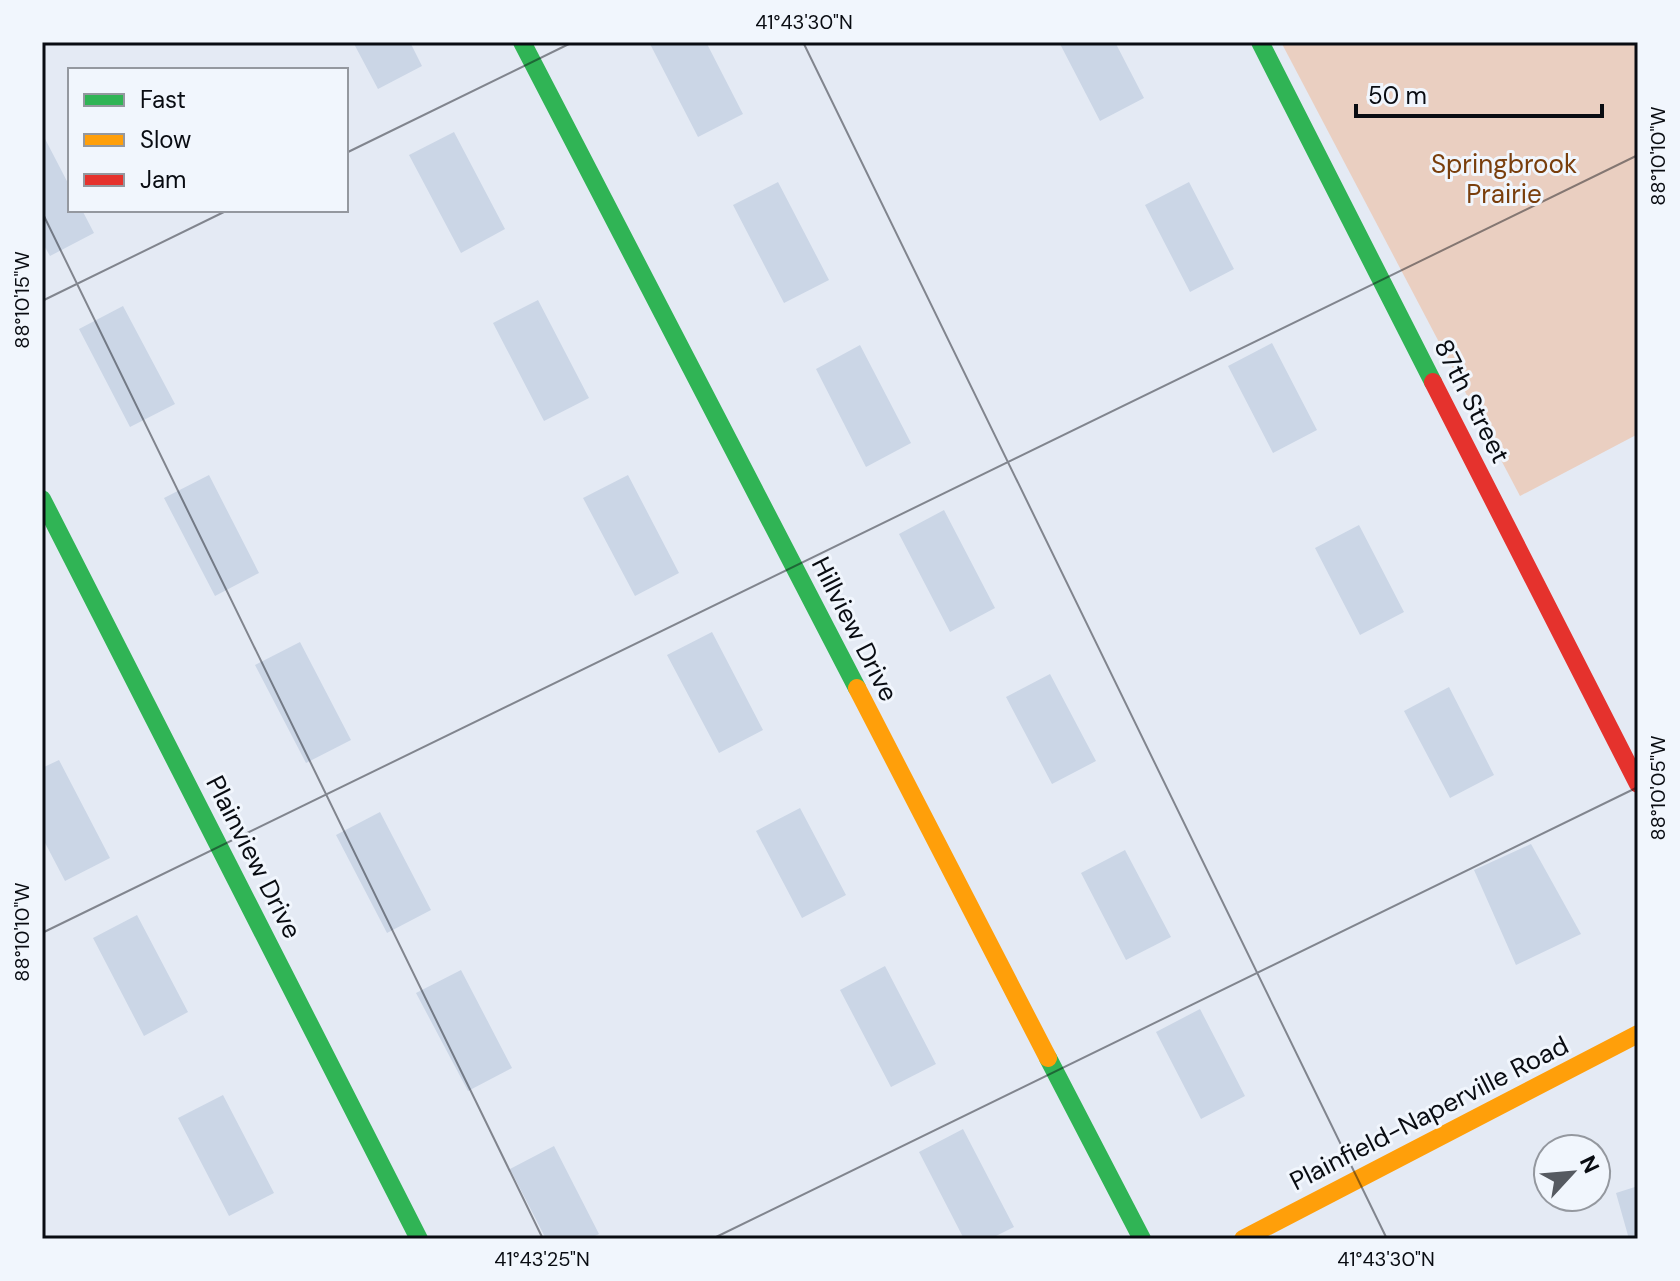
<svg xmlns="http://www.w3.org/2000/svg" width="1680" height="1281" font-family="'DM Sans',sans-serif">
<rect width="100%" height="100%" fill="#e4eaf4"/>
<path fill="#eacfc1" d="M1281 42H1638V434L1520 496Z"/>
<path fill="#cbd6e6" d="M353 42H410L422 66 378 89Z
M649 42H706L743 114 698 137Z
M1059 42H1115L1144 98 1100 121Z
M454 132 505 229 461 253 409 155Z
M42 133 70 187V210H82L94 233 50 256 42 242Z
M778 182 829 280 784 303 733 205Z
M1189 182 1234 269 1190 292 1145 205Z
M538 300 589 398 544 421 493 323Z
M123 306 175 404 130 427 79 329Z
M1272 343 1317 430 1273 453 1228 366Z
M860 345 911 443 866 467 816 369Z
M209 475 259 573 215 596 164 498Z
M628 475 679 573 635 596 583 498Z
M944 510 995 608 950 632 899 534Z
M1359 525 1404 612 1360 635 1315 548Z
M712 632 763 730 719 753 667 655Z
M300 642 351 740 306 763 255 665Z
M1050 674 1096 761 1052 784 1006 697Z
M1449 687 1494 775 1450 798 1404 711Z
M59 760 110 858 65 881 42 837V768Z
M800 808 846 895 802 918 756 831Z
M380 812 431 910 387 933 336 835Z
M1531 844 1581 934 1516 965 1474 870Z
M1125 850 1171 937 1126 960 1081 873Z
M137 915 188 1012 144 1036 93 938Z
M885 966 936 1064 891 1087 840 990Z
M461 970 512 1068 468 1091 416 993Z
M1200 1009 1245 1096 1201 1119 1156 1032Z
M223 1095 274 1193 229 1216 178 1118Z
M963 1129 1014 1227 990 1239H964L919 1152Z
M554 1146 599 1234 589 1239H546L510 1169Z
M1638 1186V1239H1629L1616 1193Z"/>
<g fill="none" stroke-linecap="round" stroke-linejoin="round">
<path stroke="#30b455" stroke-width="18" d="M522 42 857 688
M1260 42 1433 382
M42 499 419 1239
M1048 1058 1142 1239"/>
<path stroke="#ff9f0a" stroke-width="18" d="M857 688 1048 1058
M1243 1239 1638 1034"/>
<path stroke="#e5322d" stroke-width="18" d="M1433 382 1638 784"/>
</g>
<path fill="none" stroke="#090c12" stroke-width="2" stroke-opacity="0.45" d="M803 42 1387 1239M346 153 573 42M42 212 543 1239M42 301 228 210M42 933 1638 155M712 1239 1638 787"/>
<g text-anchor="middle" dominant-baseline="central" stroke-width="6" stroke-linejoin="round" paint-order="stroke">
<g font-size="26" fill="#793e0c" stroke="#f1f6fd">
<text x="1504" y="164">Springbrook<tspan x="1504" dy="30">Prairie</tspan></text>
</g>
<g font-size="26" fill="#090c12" stroke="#f1f6fd">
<text transform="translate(1472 401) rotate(63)">87th Street</text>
<text transform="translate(855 629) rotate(63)">Hillview Drive</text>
<text transform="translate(254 857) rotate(63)">Plainview Drive</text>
<text transform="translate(1429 1113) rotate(-27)">Plainfield-Naperville Road</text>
</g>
</g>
<rect width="1680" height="1281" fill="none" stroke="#f1f6fd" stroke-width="88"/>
<rect x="68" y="68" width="280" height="144" fill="#f1f6fd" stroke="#94989f" stroke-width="2"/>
<rect x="84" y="94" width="40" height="12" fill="#30b455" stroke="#94989f" stroke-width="2"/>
<text x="140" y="108" font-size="24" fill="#090c12">Fast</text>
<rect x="84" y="134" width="40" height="12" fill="#ff9f0a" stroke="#94989f" stroke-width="2"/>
<text x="140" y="148" font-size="24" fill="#090c12">Slow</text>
<rect x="84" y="174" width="40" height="12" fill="#e5322d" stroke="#94989f" stroke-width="2"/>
<text x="140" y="188" font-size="24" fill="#090c12">Jam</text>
<g transform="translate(1572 1173) rotate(64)"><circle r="38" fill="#f1f6fd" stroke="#94989f" stroke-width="2"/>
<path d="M0-6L14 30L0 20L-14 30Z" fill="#565a61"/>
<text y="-12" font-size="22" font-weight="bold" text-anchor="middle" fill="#090c12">N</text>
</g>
<path d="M1356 104v12h246v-12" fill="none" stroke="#090c12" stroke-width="4"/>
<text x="1368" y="104" font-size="24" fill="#090c12" stroke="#f1f6fd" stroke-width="6" paint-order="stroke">50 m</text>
<rect x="44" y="44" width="1592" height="1193" fill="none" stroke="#090c12" stroke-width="3"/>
<g font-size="20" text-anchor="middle" fill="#090c12">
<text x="804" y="29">41°43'30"N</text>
<text transform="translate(1658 156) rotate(-90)" y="7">88°10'10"W</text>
<text transform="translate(22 300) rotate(-90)" y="7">88°10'15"W</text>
<text transform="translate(1658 788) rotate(-90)" y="7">88°10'05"W</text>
<text transform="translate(22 932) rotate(-90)" y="7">88°10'10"W</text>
<text x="542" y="1266">41°43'25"N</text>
<text x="1386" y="1266">41°43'30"N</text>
</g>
</svg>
